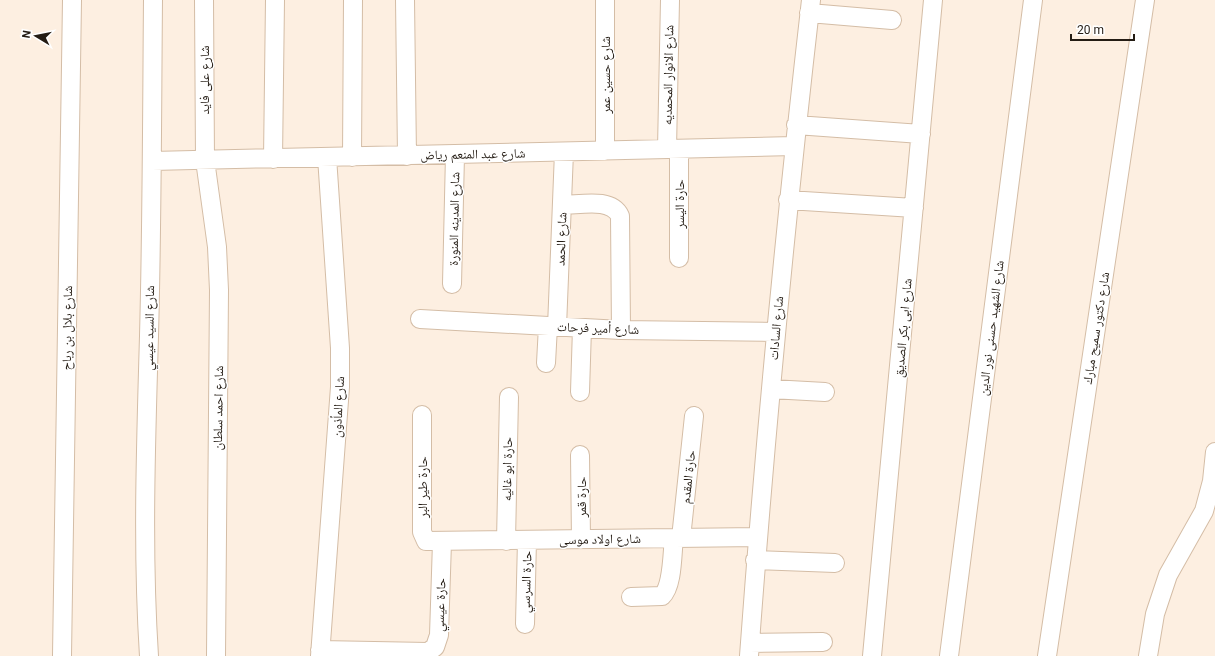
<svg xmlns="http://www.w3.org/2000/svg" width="1215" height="656" font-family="Roboto,'Noto Naskh Arabic',sans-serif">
<rect width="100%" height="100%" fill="#fdefe1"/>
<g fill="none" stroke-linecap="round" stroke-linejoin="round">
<defs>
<path id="minor" d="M204 0 205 160 217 247 219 290 216 656
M405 0 407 156
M809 13 892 20
M796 125 921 134
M667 149 670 0
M679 149V258
M605 151V0
M352 157 353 0
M273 159 275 0
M152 161 794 146
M788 200 914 208
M562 205C580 205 611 197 620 216L621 330
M452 284 455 155
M420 319 621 330 776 332
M557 327 564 152
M546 363 548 326
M771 389 825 392
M580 392 582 328
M422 415V532L426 541 758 537
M580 455 581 540
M681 538 694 416
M506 541 509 397
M755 560 835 563
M631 597 662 596C673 586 672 553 674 538
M525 624 527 540
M750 643 823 642
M320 650 428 652 435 647 439 635 442 542
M62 656 72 0
M149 656C142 549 146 443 149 336 152 224 152 112 153 0
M320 656 340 387V348L327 157
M749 656C765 437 786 218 811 0
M872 656 933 0
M949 656 1033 0
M1047 656 1145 0
M1148 656 1155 614 1168 575 1204 511 1212 481 1215 452"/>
</defs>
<use href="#minor" stroke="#d4bda6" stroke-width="20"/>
<use href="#minor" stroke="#fff" stroke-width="18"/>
</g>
<g text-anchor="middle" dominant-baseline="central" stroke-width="3" stroke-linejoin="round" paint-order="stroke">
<g font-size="13" fill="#241c14" stroke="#fff">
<text transform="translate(605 75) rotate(-90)">شارع حسين عمر</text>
<text transform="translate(668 75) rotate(-89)">شارع الانوار المحمديه</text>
<text transform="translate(204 80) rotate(-90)">شارع على فايد</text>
<text transform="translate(473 154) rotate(-1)">شارع عبد المنعم رياض</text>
<text transform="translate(679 204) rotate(-90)">حارة اليسر</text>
<text transform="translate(454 219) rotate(-89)">شارع المدينه المنورة</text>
<text transform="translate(561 239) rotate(-88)">شارع الحمد</text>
<text transform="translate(67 328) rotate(-89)">شارع بلال بن رباح</text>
<text transform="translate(149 328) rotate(-89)">شارع السيد عيسي</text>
<text transform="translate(598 328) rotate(2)">شارع أمير فرحات</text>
<text transform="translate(776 328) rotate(-85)">شارع السادات</text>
<text transform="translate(903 328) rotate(-85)">شارع ابى بكر الصديق</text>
<text transform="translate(991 328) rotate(-83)">شارع الشهيد حسنى نور الدين</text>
<text transform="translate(1096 328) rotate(-81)">شارع دكتور سميح مبارك</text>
<text transform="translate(338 407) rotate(-87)">شارع المأذون</text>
<text transform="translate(218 408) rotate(-89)">شارع احمد سلطان</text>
<text transform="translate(507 469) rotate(-89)">حارة ابو غاليه</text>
<text transform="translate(688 477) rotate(-84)">حارة المقدم</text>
<text transform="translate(422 487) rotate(-90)">حارة طير البر</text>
<text transform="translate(581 497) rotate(-90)">حارة قمر</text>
<text transform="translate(600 539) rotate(-1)">شارع اولاد موسى</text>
<text transform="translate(526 582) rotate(-88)">حارة السرسي</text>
<text transform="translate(440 605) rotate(-88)">حارة عيسي</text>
</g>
</g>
<g transform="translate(36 36) rotate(280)" stroke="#ffffff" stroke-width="3" paint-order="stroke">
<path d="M0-3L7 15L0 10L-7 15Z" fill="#241c14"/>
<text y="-6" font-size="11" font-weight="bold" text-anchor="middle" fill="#241c14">N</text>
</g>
<path d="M1071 34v6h63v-6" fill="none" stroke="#241c14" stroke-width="2"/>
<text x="1077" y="34" font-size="12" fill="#241c14" stroke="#ffffff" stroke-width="3" paint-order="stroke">20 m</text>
</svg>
